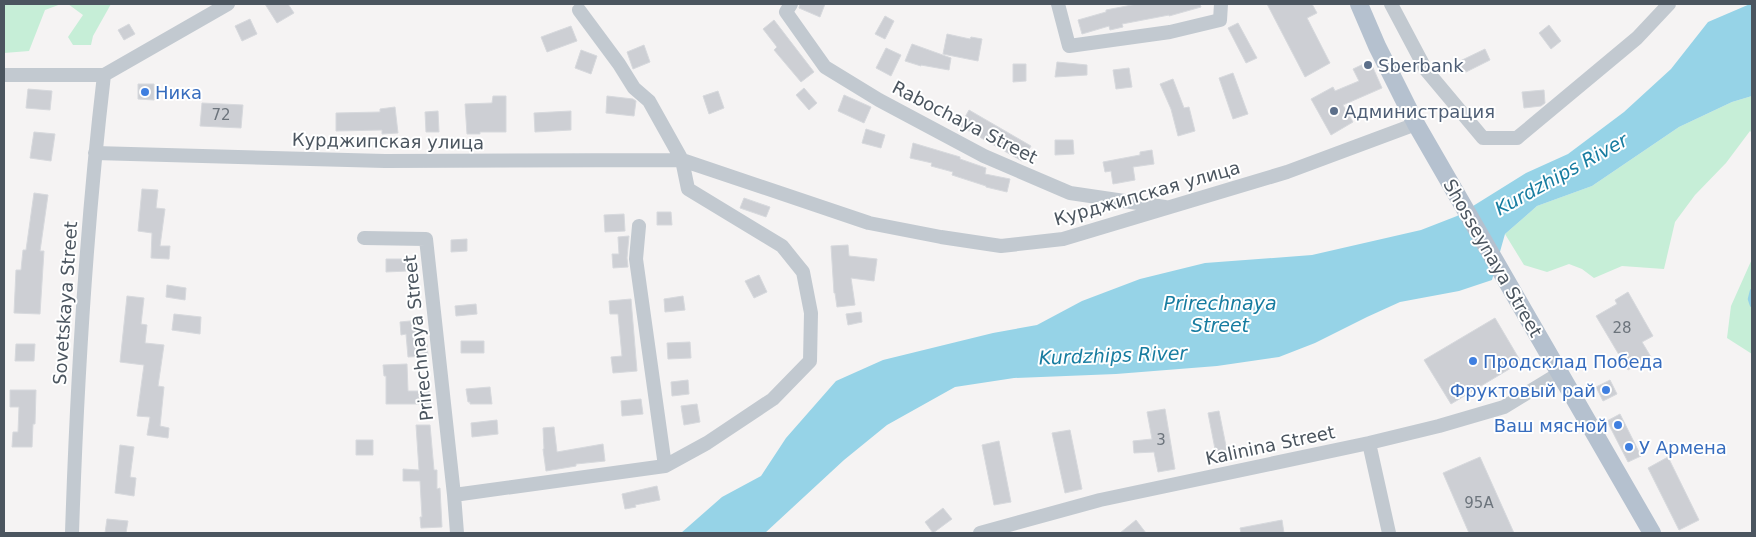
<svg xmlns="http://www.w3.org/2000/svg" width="1756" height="537" font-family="'DejaVu Sans',sans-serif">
<rect width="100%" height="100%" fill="#f5f3f3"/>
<path fill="#c6eed7" d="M4 4H61L45 10 29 51 4 53Z
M68 4H111L93 36 91 45H73L68 37 83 15Z
M1752 96V133L1750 131 1726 163 1695 195 1675 222 1664 269 1622 266 1594 278 1582 269 1569 264 1547 272 1524 265 1505 234 1537 206 1592 186 1679 127 1732 102Z
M1752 259V354L1727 338 1731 306Z"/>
<path fill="#96d3e7" d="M1750 4H1752V96L1732 102 1679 127 1592 186 1537 206 1505 234 1492 280 1459 291 1400 302 1367 317 1315 343 1279 357 1217 366 1116 374 1014 378 955 387 887 425 844 460 765 533H681L722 497 761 476 786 438 836 381 883 360 993 333 1037 325 1082 301 1140 279 1205 263 1312 255 1421 230 1457 216 1526 173 1568 154 1624 112 1671 69 1708 22Z"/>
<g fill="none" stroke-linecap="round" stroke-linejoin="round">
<path stroke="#96d3e7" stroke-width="4.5" d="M1752 291 1750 299 1752 305"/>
</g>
<path fill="#cdcfd4" stroke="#d7d9dd" d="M265 4H288L294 13 277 23Z
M800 4H825L820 17 799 8Z
M1137 4H1200L1201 7 1169 16V15L1122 24 1123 27 1110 30 1109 26 1082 34 1078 20 1106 12V10Z
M1267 4H1312L1317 13 1307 18 1330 63 1305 77Z
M885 16 894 21 885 39 875 34Z
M250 19 257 34 242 41 235 26Z
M774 20 814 72 801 82 774 50 777 47 763 29Z
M1238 23 1257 58 1246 63 1228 28Z
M129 24 135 34 124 40 118 30Z
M1549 25 1561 41 1551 49 1539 33Z
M571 26 577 41 547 52 541 37Z
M947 34 970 39 971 37 982 39 978 61 943 54Z
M912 44 951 58 949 70 921 65V66L905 61Z
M644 45 650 62 633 69 627 52Z
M886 48 901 55 891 76 876 68Z
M1485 49 1490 60 1464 73 1458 62Z
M581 50 597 56 591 74 575 68Z
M1370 61 1382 88 1343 105 1353 122 1331 135 1311 99 1333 87 1335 91 1359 81 1353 69Z
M1057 62 1087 65V75L1055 77Z
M1013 64H1026V81L1013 82Z
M1129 68 1132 87 1116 89 1113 70Z
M1233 73 1248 114 1233 119 1219 78Z
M1173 79 1184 108 1189 107 1195 131 1178 136 1171 109 1160 84Z
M138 84H154V100L138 99Z
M804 88 817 103 809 110 796 95Z
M28 89 52 91 50 110 26 108Z
M1544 90 1545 103 1541 106 1524 108 1522 92Z
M718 91 724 108 709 114 703 96Z
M844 95 871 107 864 123 838 111Z
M493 96H506V132H480V134H467L465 104 492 103Z
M607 96 633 99 636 101 634 116 606 113Z
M202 103 243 105 241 128 200 126Z
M395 107 398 133 382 134V130L336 131V113L380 112V109Z
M969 110 1031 146 1022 161 960 126Z
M438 111 439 132H426L425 112Z
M571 111V130L535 132 534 113Z
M866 129 885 135 881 148 862 143Z
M34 132 55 134 51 161 30 158Z
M1055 140H1073L1074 154 1055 155Z
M913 143 960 157V159L986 168 985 174 1010 179 1007 192 986 187V186L952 175 953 172 931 166 932 163 910 158Z
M1152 150 1154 164 1133 167 1135 180 1113 184 1111 171 1105 172 1103 162 1140 155V152Z
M142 189 158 190 156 208 165 209 160 246H170L169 259 151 258 152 233 138 231Z
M34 193 48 195 40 251H44L40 314 14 313 16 270H21L23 250H26Z
M744 198 770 207 766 217 740 208Z
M657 212H671L672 225H657Z
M624 214 625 231 605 232 604 215Z
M629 236 627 258 628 267 613 268 612 254H619L618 237Z
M467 239V251L451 252V240Z
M848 245 849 256 877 259 874 281 851 278 855 305 837 307 835 293H834L831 246Z
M386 259H407V271L386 272Z
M759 275 767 292 754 298 745 281Z
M167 285 186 288 185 300 166 297Z
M1628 292 1653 336 1642 342 1651 357 1628 370 1596 316 1617 304 1615 300Z
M127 296 144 298 141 324 147 325 145 343 164 345 158 386 164 387 160 426 169 428 168 438 147 435 150 417 137 416 144 365 120 362Z
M683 296 685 310 665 312 664 299Z
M631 299 637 371 613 373 611 357 622 356 618 314H610L609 301Z
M476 304 477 314 456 316 455 306Z
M861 312 862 322 848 325 846 314Z
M174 314 201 317 200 334 172 330Z
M1495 318 1521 362 1451 404 1424 360Z
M420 320 422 344H427L428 356 408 357 406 334 401 335 400 322Z
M461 341H484V353H461Z
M690 342 691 358 668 359 667 343Z
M16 344H35L34 361H15Z
M407 364 408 391H429L430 404H386V376H384L383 365Z
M688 380 689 394 672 396 671 382Z
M1610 380 1617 394 1603 401 1596 387Z
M490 387 492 404H470V402H468L466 389Z
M10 390H36L35 424H33L32 447H12L13 432H18L19 407H10Z
M641 399 643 414 622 416 621 401Z
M697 404 700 422 684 425 681 406Z
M1165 409 1175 469 1158 472 1154 452 1134 453 1133 441 1152 439 1147 412Z
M1219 411 1227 451 1216 454 1208 413Z
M1620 414 1641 456 1628 462 1607 421Z
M497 420 498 434 472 437 471 423Z
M416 425H430L434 470H437V489L440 488 442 527 421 528 420 517H422L420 481H403V469L419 470Z
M554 427 557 452 603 444 605 461 576 464V466L546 471 543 449H544L543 428Z
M1070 430 1082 489 1065 493 1052 433Z
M356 440H373V455H356Z
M999 441 1011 502 994 505 982 445Z
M120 445 134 447 130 477 136 478 134 496 115 493Z
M1480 457 1514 533H1469L1443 473Z
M1668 457 1699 520 1679 530 1648 468Z
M657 486 660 500 635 505 636 507 625 509 622 494Z
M943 508 952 519 933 533 925 522Z
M107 519 128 521 126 533H105Z
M1136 520 1146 533H1120Z
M1282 520 1284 533H1241L1240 528Z"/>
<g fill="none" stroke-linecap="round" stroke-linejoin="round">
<path stroke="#c2c9d0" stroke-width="14" d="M791 4 786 12 825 67 879 100 984 156 1070 193 1165 207
M1058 4 1069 46 1170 32 1220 20 1221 4
M1391 4 1426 70 1483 138H1517L1637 38 1669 4
M4 75H104L228 4
M95 153 385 161 682 160 869 223 941 237 1001 246 1063 239 1287 172 1416 124
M639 226 636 259 665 466
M364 238 426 239 454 495 457 533
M1369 443 1389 533
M454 495 665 466 707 443 773 399 810 361 811 313 803 272 782 246 688 189 682 160 649 101 634 88 619 64 579 10
M72 533C77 380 86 228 104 75
M980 533 1100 500 1369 443 1439 426 1504 407 1560 373"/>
<path stroke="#b5c1cf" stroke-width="18" d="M1359 4 1377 46 1416 124 1652 533"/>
</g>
<g fill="#5c6f8a" stroke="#fff" stroke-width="2">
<circle cx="1368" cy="65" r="5"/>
<circle cx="1334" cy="111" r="5"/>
</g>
<g fill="#3f7fe0" stroke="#fff" stroke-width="2">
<circle cx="145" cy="92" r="5"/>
<circle cx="1473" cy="361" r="5"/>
<circle cx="1606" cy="390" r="5"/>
<circle cx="1618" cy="425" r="5"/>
<circle cx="1629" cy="447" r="5"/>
</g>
<g text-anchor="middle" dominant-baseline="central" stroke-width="4" stroke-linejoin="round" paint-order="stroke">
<g font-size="15" fill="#6c747c">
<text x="221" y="115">72</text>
<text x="1622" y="328">28</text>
<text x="1161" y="440">3</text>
<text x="1479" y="503">95А</text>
</g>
<g font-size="18" fill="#4e5e75" stroke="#fff" text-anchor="start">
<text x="1378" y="65">Sberbank</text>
<text x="1344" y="111">Администрация</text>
</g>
<g font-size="18" fill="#366cbe" stroke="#fff" text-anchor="start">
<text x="155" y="92">Ника</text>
<text x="1483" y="361">Продсклад Победа</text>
<text x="1596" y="390" text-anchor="end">Фруктовый рай</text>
<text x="1608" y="425" text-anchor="end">Ваш мясной</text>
<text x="1639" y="447">У Армена</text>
</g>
<g font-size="18" fill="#4b555f" stroke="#fff">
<text transform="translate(965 122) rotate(27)">Rabochaya Street</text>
<text transform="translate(388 141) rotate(1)">Курджипская улица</text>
<text transform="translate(1147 193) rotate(-16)">Курджипская улица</text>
<text transform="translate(1493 258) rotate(60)">Shosseynaya Street</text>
<text transform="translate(65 303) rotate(-86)">Sovetskaya Street</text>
<text transform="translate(418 338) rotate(-96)">Prirechnaya Street</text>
<text transform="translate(1270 445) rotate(-12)">Kalinina Street</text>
</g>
<g font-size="19" font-style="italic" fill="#177ca0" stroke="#fff">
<text transform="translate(1561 174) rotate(-29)">Kurdzhips River</text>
<text x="1220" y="303">Prirechnaya<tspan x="1220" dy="22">Street</tspan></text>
<text transform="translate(1113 355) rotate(-2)">Kurdzhips River</text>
</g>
</g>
<rect width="1756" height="537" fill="none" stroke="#4b555f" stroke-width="10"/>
</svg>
